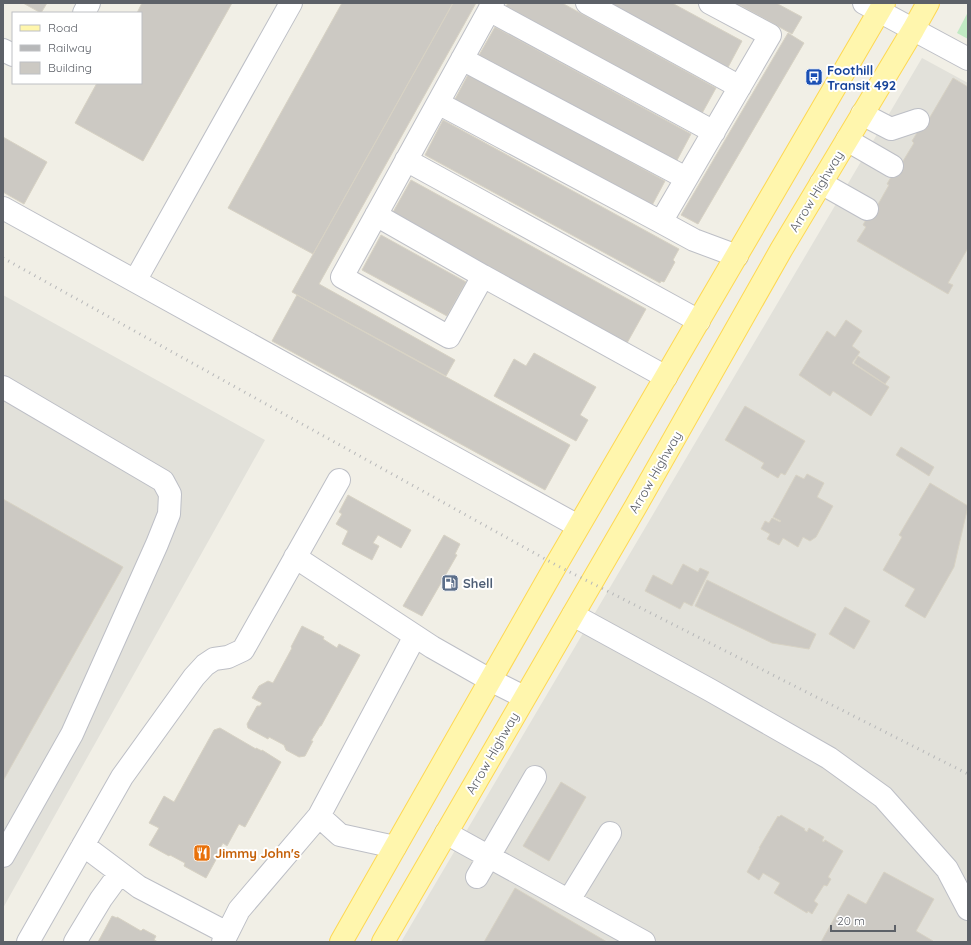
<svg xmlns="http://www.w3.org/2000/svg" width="971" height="945" font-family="Quicksand,sans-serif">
<rect width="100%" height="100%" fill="#f1efe6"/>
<path fill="#e2e1da" d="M922 58 968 83V942H401Z
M3 295 265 440 3 908Z"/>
<path fill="#c1eac3" d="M968 12V39L957 33Z"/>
<path fill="#ccc9c3" stroke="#d7d2c4" d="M23 3H47L41 13Z
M142 3H232L143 161 75 123 97 83H141V13H137Z
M342 3H453L313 254 228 208Z
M453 3H476L319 284 455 360 446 376 292 292Z
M508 3H562L716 88 700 117 504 10Z
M602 3H672L742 41 726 71Z
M736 3H776L802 17 792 34Z
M495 27 691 134 675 164 478 57Z
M788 33 804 43 698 224 681 215Z
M469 73 665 181 649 211 453 103Z
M953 78 968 87V248L948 283 953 285 948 294 857 241 866 227 863 225 873 207 876 208 889 185 887 184 898 165 900 166 914 143 912 141 923 123 926 124Z
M443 120 679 249 673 260 675 262 664 282 661 281 660 283 425 155Z
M3 137 47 162 24 204 3 192Z
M411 180 646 309 627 343 392 214Z
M381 235 466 282 447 316 362 270Z
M297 295 570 445 545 490 272 341Z
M846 320 862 331 852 346 860 352 852 363 889 387 871 416 833 391 830 396 799 375 827 331 835 337Z
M534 353 596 387 580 415 588 420 576 441 494 396 514 359 526 366Z
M858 356 890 377 885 384 854 363Z
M745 406 805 441 785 475 781 473 778 478 761 468 764 463 725 440Z
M901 447 934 467 929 476 896 455Z
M807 474 824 483 817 497 833 506 816 537 810 541 803 537 798 547 783 538 779 545 767 539 770 534 761 529 765 521 769 523 772 518 780 522 781 521 773 517 796 475 804 479Z
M930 483 968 506 954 567 925 618 905 606 915 589 883 570 902 537 899 535Z
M348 495 411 530 401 548 378 535 373 543 379 546 372 560 342 544 348 531 336 524 342 514 339 512Z
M3 499 123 567 3 781Z
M444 535 460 544 455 554 457 555 422 616 403 606Z
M683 564 698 572 700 568 709 572 692 606 684 602 680 609 645 591 653 575 672 585Z
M707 580 816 634 809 649 772 643 695 606Z
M845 607 870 621 854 649 829 634Z
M302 626 324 637 323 639 337 648 339 644 360 655 321 726H320L311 741H313L305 756 299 757 286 750 284 745 269 737 268 739 248 728 247 724 257 706H260L262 703 252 698 259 686 268 681 273 683 292 648 291 647Z
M220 728 256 749V748L262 751V750L281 762 245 827 239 824 227 846 223 843 216 855 218 856 206 878 184 866 185 863 170 855 169 856 149 845 159 828 149 823 164 796 174 802 214 730Z
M561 782 586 797 549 861 523 846Z
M781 815 805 829 804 830 807 832 809 828 824 837 822 841 824 842 825 840 843 851 828 877 831 879 827 886 824 885 814 901 818 904 812 914 808 911 807 913 774 893 780 883 763 873 759 880 747 872 760 848H759L778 816 779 817Z
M884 872 934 899 916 931 933 941V942H821L848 894 866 904Z
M515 888 607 942H484Z
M112 916 117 918V917L141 931 143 929 156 936 154 940 158 942H98Z"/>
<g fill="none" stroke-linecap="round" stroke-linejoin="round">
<defs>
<path id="minor" d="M291 3 135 281 578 526
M493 3 342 277 449 337 483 276 666 377
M587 3 740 87
M710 3 770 35 661 222 694 240 737 256
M864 3 968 59
M489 10 714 132
M84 13 89 3
M3 50 13 55
M462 59 686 178
M438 103 661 222
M862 114 891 129 918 120
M847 140 892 166
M406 160 699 321
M821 183 867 209
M3 208 135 281
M376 215 483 276
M3 387 163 481 170 494 169 514 157 544 72 734 3 856
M295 557 432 647 490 680 524 697
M573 615 710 690 829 758 883 797 947 869 968 909
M319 816 340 835 395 847
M446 833 644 942
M83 845 139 887 227 933
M477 877 535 777
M569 900 610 833
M28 942 122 777 194 677 205 665 214 659 228 657 243 650 339 480
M75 942 101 899 120 873
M223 942 239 910 319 816 415 636"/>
<path id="major" d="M341 942 556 565 884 3
M383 942 636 506 781 250 913 30 928 3"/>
</defs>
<use href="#minor" stroke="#bdbfc6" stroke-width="24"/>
<use href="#major" stroke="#fed852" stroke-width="24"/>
<use href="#minor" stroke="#fff" stroke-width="22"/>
<use href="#major" stroke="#fff6ad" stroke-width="22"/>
<path stroke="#b7b8b9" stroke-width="3" stroke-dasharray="1 5" stroke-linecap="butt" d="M3 258 556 565 968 774"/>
</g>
<defs>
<symbol id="bus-square" viewBox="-11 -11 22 22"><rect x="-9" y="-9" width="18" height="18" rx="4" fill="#1a4fb4" stroke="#fff"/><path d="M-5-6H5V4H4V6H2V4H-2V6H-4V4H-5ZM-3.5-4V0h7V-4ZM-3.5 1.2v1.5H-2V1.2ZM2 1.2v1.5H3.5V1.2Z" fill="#fff"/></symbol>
<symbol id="fuel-square" viewBox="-11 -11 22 22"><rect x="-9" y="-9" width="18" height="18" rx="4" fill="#5c6f8a" stroke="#fff"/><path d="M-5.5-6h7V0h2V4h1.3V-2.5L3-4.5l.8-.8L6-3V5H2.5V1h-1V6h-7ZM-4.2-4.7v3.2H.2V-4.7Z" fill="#fff"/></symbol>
<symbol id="restaurant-square" viewBox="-11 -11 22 22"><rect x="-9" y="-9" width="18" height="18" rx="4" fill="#e8710a" stroke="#fff"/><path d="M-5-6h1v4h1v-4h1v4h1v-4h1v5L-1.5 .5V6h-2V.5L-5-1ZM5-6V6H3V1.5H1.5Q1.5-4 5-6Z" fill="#fff"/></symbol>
</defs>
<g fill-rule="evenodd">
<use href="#bus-square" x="804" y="67" width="20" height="20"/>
<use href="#fuel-square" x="440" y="573" width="20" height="20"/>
<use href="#restaurant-square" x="192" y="843" width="20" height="20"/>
</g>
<g text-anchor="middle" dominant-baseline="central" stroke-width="4" stroke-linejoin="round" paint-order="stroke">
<g font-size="13" font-weight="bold" fill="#164399" stroke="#fff" text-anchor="start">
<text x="827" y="70">Foothill<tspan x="827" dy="15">Transit 492</tspan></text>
</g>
<g font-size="13" fill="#5d6168" stroke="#fff">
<text transform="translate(816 191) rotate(-59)">Arrow Highway</text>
<text transform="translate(655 472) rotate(-60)">Arrow Highway</text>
<text transform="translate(492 753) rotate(-60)">Arrow Highway</text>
</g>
<g font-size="13" font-weight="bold" fill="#4e5e75" stroke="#fff" text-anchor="start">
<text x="463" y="583">Shell</text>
</g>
<g font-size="13" font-weight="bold" fill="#c56008" stroke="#fff" text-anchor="start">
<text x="215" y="853">Jimmy John's</text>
</g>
</g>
<rect width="971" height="945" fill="none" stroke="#5d6168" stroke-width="8"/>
<rect x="12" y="12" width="130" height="72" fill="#ffffff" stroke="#bec0c3"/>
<rect x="20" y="25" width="20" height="6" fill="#fff6ad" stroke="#bec0c3"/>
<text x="48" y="32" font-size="12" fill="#5d6168">Road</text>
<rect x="20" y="45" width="20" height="6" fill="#b7b8b9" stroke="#bec0c3"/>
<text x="48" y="52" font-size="12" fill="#5d6168">Railway</text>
<rect x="20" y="62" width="20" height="12" fill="#ccc9c3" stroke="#bec0c3"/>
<text x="48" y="72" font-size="12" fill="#5d6168">Building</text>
<path d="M831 925v6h64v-6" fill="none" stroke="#5d6168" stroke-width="2"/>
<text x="837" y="925" font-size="12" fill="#5d6168" stroke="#ffffff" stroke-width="3" paint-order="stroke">20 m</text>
</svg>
